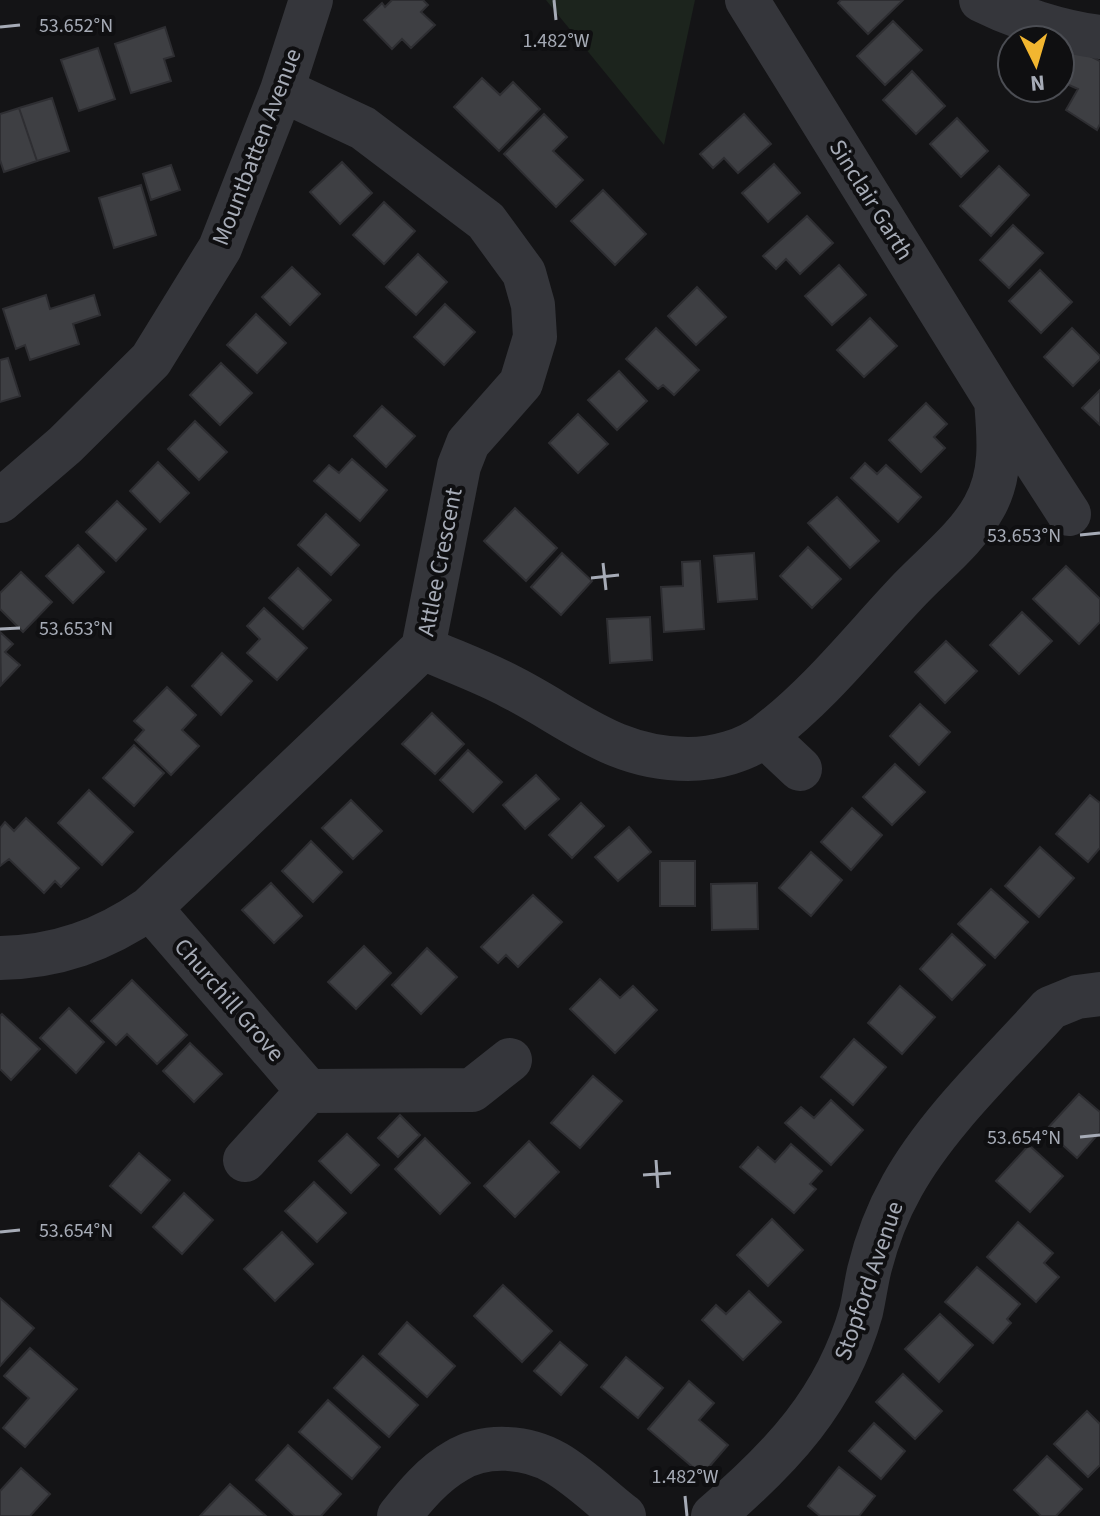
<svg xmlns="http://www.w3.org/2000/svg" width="1100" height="1516" font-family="'Source Sans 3',sans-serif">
<rect width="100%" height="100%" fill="#141416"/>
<path fill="#1c241d" d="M546 0H695L664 145Z"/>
<path fill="#3e3f43" stroke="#2e2e32" stroke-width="2" d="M392 0H423L428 5 421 12 435 25 411 48 402 39 392 49 364 20 382 3 385 7Z
M841 0H903L868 34 838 3Z
M893 21 922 50 885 85 857 56Z
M165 27 174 56 164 59 171 81 131 93 115 44Z
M1060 47 1076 49 1100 61V124L1097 130 1066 110 1078 89 1060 81Z
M98 48 115 99 79 111 61 60Z
M912 71 945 106 916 134 883 100Z
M482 78 500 95 513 82 540 109 499 151 454 107Z
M52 98 69 151 37 161 19 108Z
M19 108 37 161 4 172 0 160V114Z
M544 114 567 137 553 151 583 180 556 207 504 154Z
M744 114 771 144 738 173 724 158 713 168 700 154Z
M957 118 988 151 961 177 930 144Z
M342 162 372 193 340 224 310 192Z
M774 164 800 193 768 222 742 193Z
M171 165 180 190 151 200 143 174Z
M999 166 1029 195 991 236 960 206Z
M141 185 156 235 114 248 99 198Z
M603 190 646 234 615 265 571 221Z
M384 202 415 231 384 264 353 235Z
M807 216 833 243 800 274 786 259 776 269 763 256Z
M1013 225 1043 253 1009 288 980 260Z
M418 254 447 282 416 315 386 287Z
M839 265 866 295 832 325 805 296Z
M292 267 320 294 290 325 262 297Z
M1040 270 1072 302 1041 333 1009 301Z
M697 287 726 317 696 345 668 316Z
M46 295 50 309 94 295 100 315 73 324 79 344 30 360 25 345 16 349 3 309Z
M445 304 475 332 444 365 414 337Z
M256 314 286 343 257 373 227 345Z
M870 318 897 346 864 377 837 350Z
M656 328 699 370 674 395 663 385 658 389 626 359Z
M1072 328 1100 356V359L1073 386 1044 357Z
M8 358 20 396 0 402V360Z
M221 363 252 393 220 425 190 395Z
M619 371 647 401 617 430 588 400Z
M1100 390V425L1082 408Z
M926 403 947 424 934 437 945 448 921 472 889 440Z
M382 406 415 436 386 467 354 436Z
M578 414 608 444 578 473 549 443Z
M195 421 227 452 199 480 168 449Z
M352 459 387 490 360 521 314 481 329 465 339 473Z
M158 462 189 493 160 522 130 491Z
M865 463 877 474 886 465 921 497 898 522 851 478Z
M837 497 879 541 850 568 808 523Z
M117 501 146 529 116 561 86 532Z
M515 508 557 548 526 581 484 541Z
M326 514 359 545 331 575 298 545Z
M78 545 104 572 73 603 46 576Z
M808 547 841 579 812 608 780 576Z
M562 553 592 581 561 615 531 587Z
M754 553 757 599 718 602 714 556Z
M700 561 704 629 664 632 661 587 683 586 682 562Z
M1066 566 1100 599V622L1079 644 1033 599Z
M298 568 331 600 303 629 269 598Z
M21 572 52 602 23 632 0 609V593Z
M264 608 307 648 277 680 247 653 260 639 247 626Z
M1022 612 1052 641 1019 674 990 645Z
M650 617 652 660 610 663 607 619Z
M0 632 13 644 5 652 20 665 1 685Z
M946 641 977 671 945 703 915 672Z
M222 653 252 681 221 715 192 686Z
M167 687 196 715 182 730 199 746 171 775 135 740 144 730 134 721Z
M920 704 950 732 919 765 890 736Z
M432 713 464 744 435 774 402 744Z
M134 745 164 773 134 806 103 778Z
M468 750 502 782 473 812 440 780Z
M895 764 925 792 892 825 863 797Z
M536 775 559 799 525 829 503 805Z
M89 790 133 832 102 865 58 823Z
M1090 795 1100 803V848L1088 862 1056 834Z
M351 800 382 831 353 859 322 828Z
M581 803 604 826 572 858 549 835Z
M852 808 882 835 851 870 821 842Z
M26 818 79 868 61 887 55 881 44 893 9 859 0 866V828L5 822 14 831Z
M629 827 651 852 618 881 595 857Z
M311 841 342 872 313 902 282 871Z
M1040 847 1074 878 1039 917 1005 886Z
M811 852 842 880 811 916 779 888Z
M660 861H695V906H660Z
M271 883 302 916 274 943 242 910Z
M757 883 758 929 712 930 711 884Z
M991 889 1028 922 995 958 958 924Z
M533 895 562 922 518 967 506 955 498 963 481 947Z
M952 934 985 965 952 1000 920 969Z
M364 946 391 973 356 1009 328 982Z
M427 948 457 977 421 1014 392 985Z
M600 979 620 998 633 986 657 1010 615 1053 570 1009Z
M132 980 187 1035 157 1064 127 1034 116 1045 91 1021Z
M900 986 935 1017 902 1054 868 1023Z
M69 1008 104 1042 76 1073 40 1038Z
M2 1014 40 1049 11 1080 0 1069V1016Z
M854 1039 886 1067 853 1105 821 1077Z
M190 1043 222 1074 194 1102 163 1071Z
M593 1076 622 1101 580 1148 551 1123Z
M1079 1094 1100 1112V1132L1077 1158 1046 1130Z
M831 1100 863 1130 831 1165 785 1123 801 1107 814 1118Z
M400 1115 420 1135 398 1157 378 1138Z
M347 1134 379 1165 351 1193 319 1161Z
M425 1138 470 1183 440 1214 395 1169Z
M529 1141 559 1172 515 1217 484 1186Z
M791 1144 822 1171 810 1184 816 1189 794 1213 740 1167 758 1147 775 1162Z
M1029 1145 1063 1176 1030 1212 996 1181Z
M139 1153 170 1180 141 1213 110 1186Z
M314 1182 346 1213 317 1242 285 1211Z
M184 1193 213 1220 182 1254 153 1227Z
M772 1219 803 1250 768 1286 737 1255Z
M1018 1222 1053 1253 1044 1263 1059 1277 1036 1302 987 1257Z
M282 1232 313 1264 275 1301 244 1269Z
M977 1267 1020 1304 1007 1319 1011 1323 993 1343 945 1302Z
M503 1285 552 1331 522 1362 474 1316Z
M749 1291 781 1322 743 1360 702 1320 716 1305 726 1314Z
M0 1298 34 1328 0 1366Z
M940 1314 973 1345 939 1382 905 1349Z
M407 1322 455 1366 427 1397 379 1354Z
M560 1342 587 1365 561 1395 534 1371Z
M30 1348 77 1389 25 1447 3 1428 29 1398 4 1376Z
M363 1356 418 1405 389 1437 334 1388Z
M626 1357 663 1388 638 1418 601 1387Z
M903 1374 942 1411 915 1439 876 1402Z
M689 1381 714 1403 699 1420 728 1445 702 1475 648 1429Z
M328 1400 380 1447 352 1479 299 1432Z
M1087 1411 1100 1424V1465L1088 1477 1054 1444Z
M874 1423 905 1451 881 1479 849 1451Z
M288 1445 341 1494 321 1516H295L256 1480Z
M1047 1456 1082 1489 1056 1516H1041L1014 1490Z
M839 1467 875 1496 859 1516H820L808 1506Z
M21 1468 50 1494 30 1516H0V1491Z
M230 1484 266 1516H200Z"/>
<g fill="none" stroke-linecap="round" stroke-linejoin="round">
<path stroke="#35363b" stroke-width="44" d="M747 0 996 401 1069 514
M981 0C1017 18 1061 32 1100 37
M0 501 65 445 151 360 220 248 282 90 311 0
M423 648C452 661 483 672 511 687 572 718 614 759 688 759 714 759 746 751 767 734 821 693 865 636 911 588 936 562 967 538 984 507 1003 474 999 436 996 401
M765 736 800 769
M150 908 308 1091 472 1090 510 1060
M0 958C57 957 104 940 150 908L423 648 459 466 468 443 521 383 535 337 533 305 524 273 486 221 363 128 282 90
M245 1160 308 1091
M399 1516C415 1496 433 1474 456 1461 485 1443 527 1446 556 1463 580 1477 602 1499 624 1516
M713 1516C781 1458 836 1400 861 1312 864 1299 866 1284 869 1271 876 1242 888 1211 902 1186 938 1121 1001 1063 1050 1008L1077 997 1100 994"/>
</g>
<path fill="none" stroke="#a6abb6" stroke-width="3" d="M554 0 556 20M0 27 20 25M1080 535 1100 533M603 563 606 590M591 578 619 575M0 629 20 628M1080 1137 1100 1135M656 1160 658 1188M643 1175 671 1173M0 1232 20 1230M685 1496 687 1516"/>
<g text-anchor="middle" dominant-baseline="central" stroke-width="8" stroke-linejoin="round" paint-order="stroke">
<g font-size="24" fill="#a6abb6" stroke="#0f0f11">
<text transform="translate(257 147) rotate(-69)">Mountbatten Avenue</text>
<text transform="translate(871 200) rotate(58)">Sinclair Garth</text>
<text transform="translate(440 562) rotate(-79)">Attlee Crescent</text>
<text transform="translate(229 1000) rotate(49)">Churchill Grove</text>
<text transform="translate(869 1281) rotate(-71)">Stopford Avenue</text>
</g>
</g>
<g font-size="20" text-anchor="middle" fill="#a6abb6" stroke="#0f0f11" stroke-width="8" stroke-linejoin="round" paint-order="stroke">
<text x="76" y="32">53.652°N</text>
<text x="556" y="47">1.482°W</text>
<text x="1024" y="542">53.653°N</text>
<text x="76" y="635">53.653°N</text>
<text x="1024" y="1144">53.654°N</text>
<text x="76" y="1237">53.654°N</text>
<text x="685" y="1483">1.482°W</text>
</g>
<g transform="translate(1036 64) rotate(175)"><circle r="38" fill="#0f0f11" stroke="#4b4d53" stroke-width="2"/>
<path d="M0-6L14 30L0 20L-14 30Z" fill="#f2b630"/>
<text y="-12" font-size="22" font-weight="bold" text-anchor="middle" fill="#a6abb6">N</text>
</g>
</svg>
